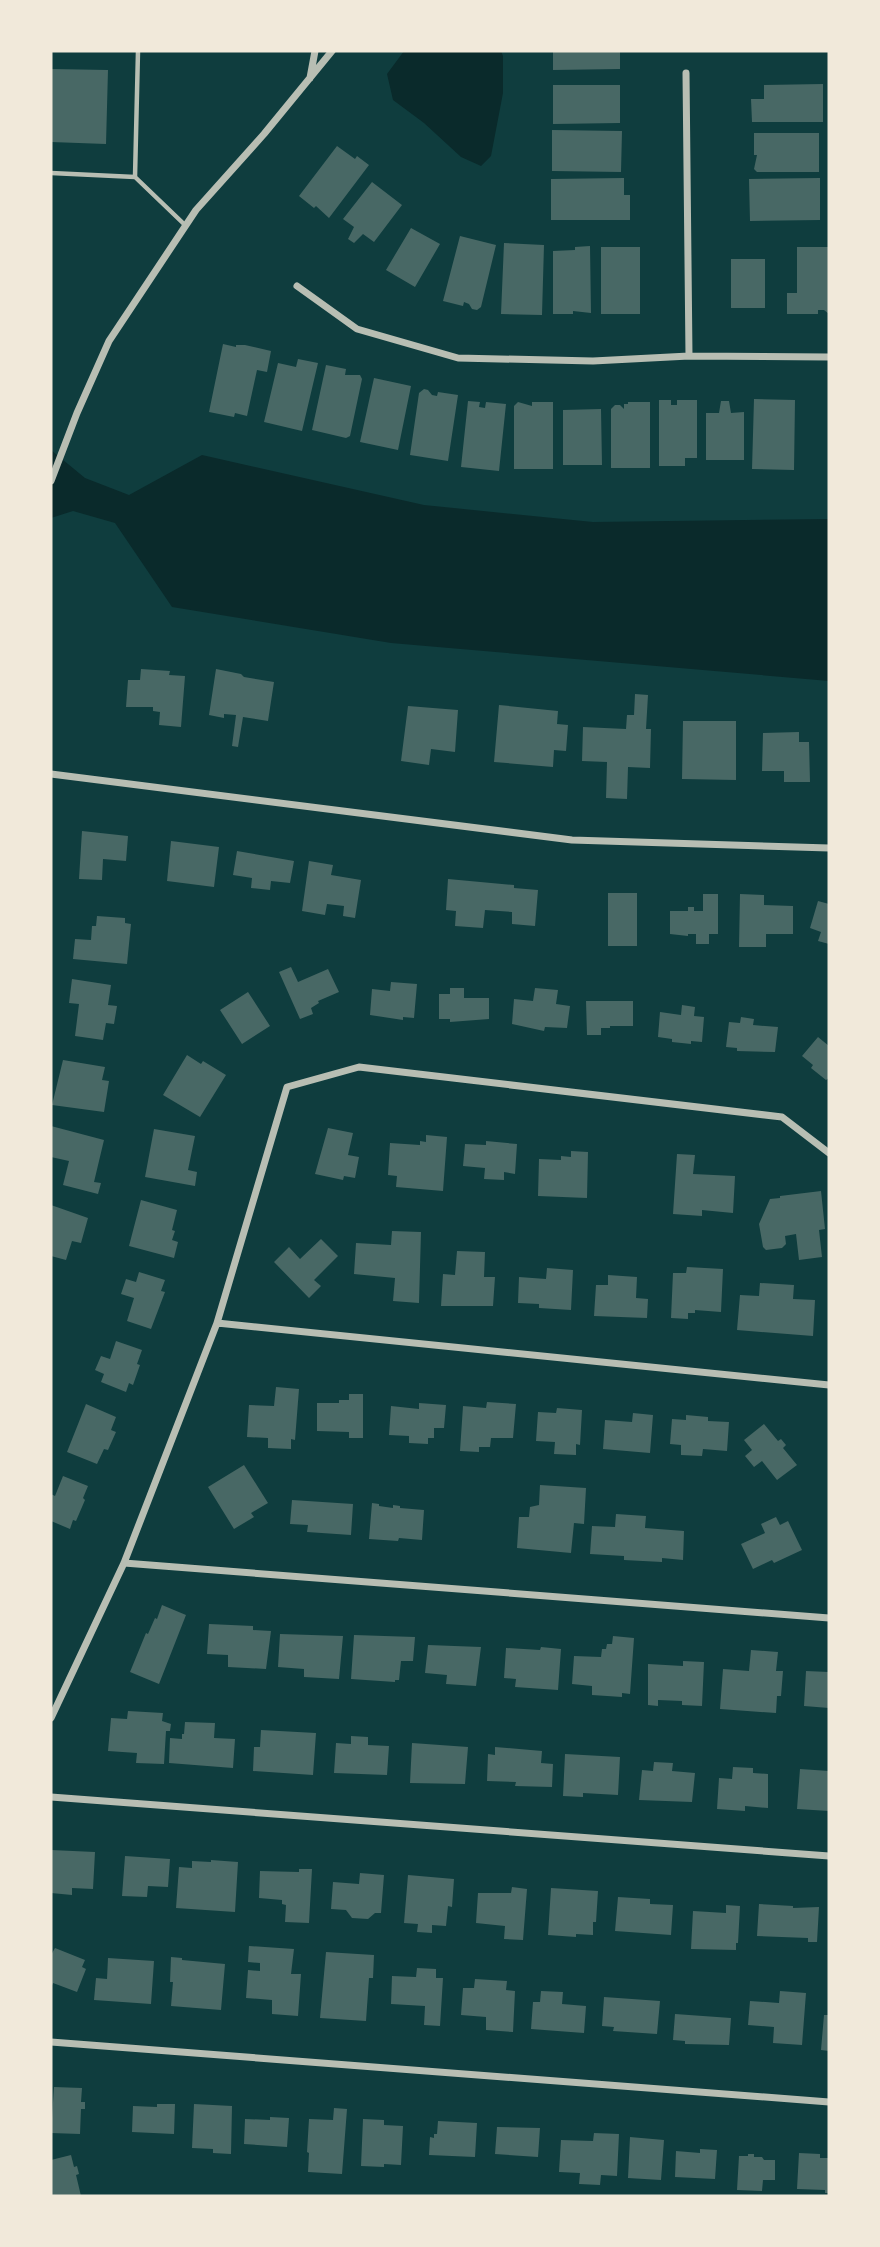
<svg xmlns="http://www.w3.org/2000/svg" width="880" height="2247" font-family="'Titillium Web',sans-serif">
<rect width="100%" height="100%" fill="#0f3d3e"/>
<path fill="#0a2a2b" d="M404 51H501L503 56V93L491 156 481 166 461 157 424 123 393 100 387 74Z
M51 450 85 478 129 495 202 455 424 505 593 522 829 519V681L391 643 172 607 115 523 73 511 51 518Z"/>
<path fill="#486865" d="M553 51H620V69L553 70Z
M51 69 108 70 106 144 51 142Z
M823 84V122H752L751 99H764V85Z
M553 85H620V123L553 124Z
M552 130 622 131 621 172 552 171Z
M754 133H819V172H757L754 169 757 155H754Z
M337 146 355 159 357 156 369 165 329 218 316 206 314 208 299 196Z
M624 178V195H630V220H551V179Z
M820 178V220L750 221 749 179Z
M372 182 402 205 374 242 363 234 354 243 348 239 354 227 343 219Z
M411 228 440 244 415 287 386 270Z
M460 236 496 245 481 307 477 310 472 309 469 304 464 302 463 306 443 301Z
M504 243 544 245 542 315 501 314Z
M590 246 591 313 573 311V314H553V251L575 250V247Z
M601 247H640V314H601Z
M797 247H829V314L824 310H818V314H787V293H797Z
M731 259H765V308H731Z
M223 344 236 347V345H245L271 351 267 372 257 370 247 416 235 413 234 417 209 412Z
M298 359 318 363 302 431 264 422 278 363 296 367Z
M326 365 346 369 345 375H360L362 379 350 436 346 438 312 430Z
M374 378 411 386 398 450 360 442Z
M424 389 428 390 432 395 437 396 438 392 458 395 448 461 410 455 419 393Z
M754 399 795 400 794 470 752 469Z
M659 400H671V405H677V400H697V458H685V466H659Z
M468 401 480 402 479 407 485 408 486 402 506 404 499 471 461 467Z
M721 401H729L731 413 744 412V460H706V413H719Z
M518 402 532 406V402H553V469H514V406Z
M628 402H650V468H611V409L615 405H620L624 409V404H628Z
M601 409 602 465H563V410Z
M141 669 170 671 169 675 185 676 181 727 159 725 160 712 153 711V707H126L128 680H140Z
M216 669 241 674 244 677 274 682 268 721 243 717 238 747 232 746 236 715 224 714V718L209 715Z
M635 694 648 695 646 729H651L650 768 628 767 627 799 606 798 607 762 582 761 583 727 626 729 627 715H634Z
M499 705 558 711 557 724 568 725 566 751 554 750 553 767 494 762Z
M408 706 458 710 455 752 431 749 429 765 401 761Z
M683 721H736V780L682 779Z
M799 732V742H809L810 782H784V771H762L763 733Z
M82 831 128 836 126 861 103 859 102 880 79 879Z
M171 841 219 847 214 887 167 881Z
M237 851 294 861 290 883 271 881 270 890 251 888 252 878 233 875Z
M309 861 333 865 331 875 361 880 355 918 343 916 344 906 327 904 325 915 302 911Z
M448 879 514 885V888L538 890 535 926 512 924V912L485 910 483 928 455 926 456 911 446 910Z
M608 893H637V946H608Z
M703 894H718V934H709V944H696V934H688V936L670 934V911H688V907H694V911H703Z
M740 894 764 895V905L793 906V934H766V947H739Z
M818 901 829 904V944L818 941 821 932 810 928Z
M97 916 125 918V923L131 924 127 964 73 959 75 939 91 940 92 926H96Z
M291 967 298 982 328 969 339 992 318 1001 319 1003 311 1008 313 1014 300 1019 279 972Z
M72 979 111 985 108 1005 117 1006 114 1024 106 1023 103 1040 75 1036 79 1004 69 1003Z
M391 982 417 984 414 1018 403 1017V1020L370 1015 372 989 390 991Z
M450 988H464V998H489V1019L450 1022V1019H439V994H450Z
M535 988 558 990 556 1004 570 1006 567 1028 545 1027 544 1031 512 1024 514 999 533 1001Z
M248 992 270 1026 242 1044 220 1010Z
M586 1001H633V1026H610V1028H601V1035H587Z
M682 1005 695 1007 694 1016 704 1017 702 1042 691 1041V1044L672 1042V1039L658 1037 660 1012 681 1015Z
M741 1017 754 1019 753 1025 778 1027 775 1052 737 1051V1048L726 1047 729 1022 740 1023Z
M818 1037 829 1046V1078L826 1080 811 1068 813 1065 802 1056Z
M187 1055 201 1064 203 1061 226 1075 200 1117 163 1095Z
M63 1060 105 1067 102 1080 109 1081 104 1112 52 1105Z
M51 1126 104 1140 94 1182 101 1183 98 1194 63 1185 69 1161 51 1157Z
M328 1128 353 1133 348 1155 359 1157 355 1178 344 1176 343 1180 315 1174Z
M154 1129 195 1136 188 1170 197 1172 195 1186 145 1177Z
M426 1135 447 1137 443 1191 396 1187 397 1176 388 1175 390 1143 420 1145V1141L426 1142Z
M486 1141 517 1144 515 1174 504 1172V1180L484 1179 485 1168 463 1166 465 1144 486 1145Z
M571 1151 588 1152 587 1198 538 1196 539 1159 561 1160V1156L571 1157Z
M677 1154 695 1155 693 1174 735 1176 733 1213 702 1210V1216L673 1214Z
M821 1191 825 1229 819 1230 822 1257 799 1260 796 1234 785 1236 786 1244 782 1248 766 1250 763 1247 759 1224 770 1199 780 1198V1196Z
M141 1200 177 1210 172 1230 175 1231 172 1240 178 1242 174 1258 129 1246Z
M51 1205 88 1218 81 1243 72 1241 66 1260 51 1256Z
M392 1231 421 1232 419 1303 393 1301 395 1278 354 1274 356 1243 391 1245Z
M321 1239 338 1256 314 1280 321 1286 309 1298 274 1262 289 1247 300 1259Z
M457 1251 485 1252 484 1277H495L493 1306H441L443 1274 455 1275Z
M687 1267 723 1269 721 1312 695 1310V1313H688V1319L671 1318 673 1273H686Z
M547 1268 573 1270 571 1310 539 1308V1304L518 1303 519 1277 546 1279Z
M139 1272 165 1280 161 1291 165 1292 151 1329 127 1321 134 1298 121 1294 126 1279 136 1282Z
M608 1275 637 1277 636 1298 648 1299 647 1318 594 1316 596 1285H608Z
M760 1283 794 1285 793 1299 815 1300 813 1336 737 1330 740 1295 759 1296Z
M116 1341 142 1350 137 1364 140 1365 133 1385 129 1383 126 1392 101 1382 104 1374 95 1370 101 1356 110 1359Z
M276 1387 299 1389 295 1440 291 1439V1449L268 1448V1438L247 1437 249 1405 274 1406Z
M349 1394H363V1438H349V1432L317 1431V1403H339V1400H349Z
M487 1402 516 1404 513 1438H491L490 1447H479V1452L460 1451 463 1406 486 1408Z
M419 1403 446 1405 444 1428H434V1438H428V1444L409 1443V1436L389 1435 391 1406 419 1409Z
M86 1404 116 1417 111 1430 116 1432 108 1450 104 1449 97 1464 67 1452Z
M557 1408 582 1410 580 1445 576 1444V1455L554 1454 555 1442 536 1441 538 1412 556 1413Z
M633 1413 653 1415 650 1453 603 1449 605 1420 632 1422Z
M686 1415 708 1417V1421L729 1422 727 1451 703 1449 702 1456 681 1455V1445L670 1444 672 1419 686 1420Z
M764 1424 778 1441 781 1439 786 1445 783 1448 797 1465 777 1480 762 1461 754 1467 745 1456 752 1450 744 1440Z
M244 1465 268 1503 251 1513 254 1517 234 1529 208 1487Z
M63 1476 88 1486 83 1498 85 1500 76 1521 73 1520 70 1529 51 1521V1494L55 1496Z
M540 1485 586 1488 584 1524 574 1523 571 1553 517 1548 519 1517H529L530 1507 539 1505Z
M292 1500 353 1504 351 1535 307 1532 308 1525 290 1524Z
M372 1503 379 1504V1506L393 1508V1505L400 1506V1508L424 1510 422 1540 399 1538 398 1541 369 1539Z
M616 1514 646 1516 645 1528 684 1531 683 1560 662 1558V1562L624 1560V1556L590 1554 592 1526 615 1527Z
M776 1517 780 1525 788 1521 802 1550 774 1563 772 1560 753 1569 741 1544 765 1533 761 1524Z
M162 1605 186 1615 159 1684 130 1672 146 1633 148 1634 155 1618 157 1619Z
M209 1624 253 1626V1630L271 1631 266 1669 228 1667V1655L207 1654Z
M280 1634 343 1636 339 1679 304 1677V1669L278 1667Z
M354 1635 415 1637 413 1661H401L399 1680H395V1682L351 1679Z
M613 1636 634 1638 630 1694 622 1693V1697L592 1695V1686L572 1684 574 1656 601 1657 602 1649H606L607 1644H612Z
M428 1645 481 1647 476 1686 446 1684 447 1675 425 1673Z
M541 1647 561 1649 558 1690 515 1687 516 1679 504 1678 506 1648 540 1650Z
M751 1650 778 1652 776 1671H783L781 1696H777L776 1713 720 1709 723 1669 749 1671Z
M683 1661 704 1662 702 1706 682 1705V1701L658 1700V1706L648 1705V1664L683 1666Z
M806 1671 829 1672V1708L804 1706Z
M128 1711 163 1713 162 1721 171 1724 170 1731H166L164 1764 136 1763 137 1753 108 1751 111 1718 127 1719Z
M185 1722 215 1723 214 1738 235 1739 233 1768 169 1763 170 1738 182 1739V1734H184Z
M261 1730 316 1733 313 1775 253 1771 254 1747H260Z
M351 1736 368 1737V1745L389 1746 387 1775 334 1773 336 1743 351 1744Z
M412 1743 468 1747 465 1784 410 1783Z
M495 1747 542 1751 541 1763 553 1764 552 1787 515 1786 516 1782 487 1781 488 1754 495 1755Z
M565 1754 620 1757 618 1795 583 1793V1797L563 1796Z
M654 1762 673 1763 672 1771 695 1773 692 1802 639 1800 642 1770 653 1771Z
M733 1767 753 1768V1773L768 1774V1808L745 1806V1811L717 1809 719 1778 732 1779Z
M800 1769 829 1771V1811L797 1809Z
M51 1850 95 1852 93 1889 72 1888V1895L51 1893Z
M125 1856 170 1859 168 1887 148 1886 147 1897 122 1896Z
M211 1860 238 1862 235 1912 176 1908 179 1867 192 1868V1861L211 1862Z
M299 1869H312L309 1923 285 1922 286 1905 282 1904V1900L259 1898 260 1871 299 1872Z
M360 1873 384 1875 381 1913H375L368 1919 352 1918 346 1910 331 1909 333 1882 359 1884Z
M408 1875 454 1879 452 1907 448 1906 446 1926 432 1925V1933L417 1932 418 1924 404 1923Z
M512 1887 527 1889 523 1940 504 1939 505 1926 476 1923 478 1893H511Z
M551 1888 598 1891 596 1922H593V1935L576 1934V1937L548 1935Z
M618 1897 650 1899V1904L673 1905 671 1935 615 1931Z
M759 1904 793 1906V1908L819 1907 817 1942H808V1938L757 1936Z
M726 1905 740 1906 738 1943H736V1950L691 1949 693 1911 726 1913Z
M249 1946 294 1949 291 1974H301L298 2016 272 2014V2000L246 1998 248 1970 260 1971V1963L248 1962Z
M55 1948 85 1960 82 1967 86 1969 77 1992 53 1983 51 1988V1955Z
M326 1952 374 1955 373 1978H369L366 2021 320 2018Z
M171 1957 182 1958V1960L225 1964 221 2010 171 2006 173 1982H170Z
M108 1958 154 1961 151 2004 94 2000 96 1978 107 1979Z
M417 1968 436 1969V1978H443L440 2026 424 2025 425 2006 391 2004 392 1976 416 1977Z
M475 1979 507 1981 506 1990 515 1991 513 2032 486 2030V2017L461 2015 463 1988H474Z
M541 1991 563 1992 562 2004 586 2006 584 2033 531 2029 533 2002H540Z
M780 1991 806 1993 802 2045 773 2043 774 2027 748 2025 750 2001 779 2003Z
M604 1997 660 2001 657 2034 613 2031 614 2027 602 2026Z
M675 2014 731 2018 729 2045 685 2044V2041L673 2040Z
M824 2015H829V2051L821 2050Z
M54 2087 82 2088 81 2102H85V2109H81L80 2134 51 2133Z
M157 2104H175L174 2134 132 2132 133 2106 157 2107Z
M194 2104 232 2106 231 2154 213 2153V2149L192 2148Z
M334 2108 347 2109 342 2174 308 2172 309 2153 307 2152 309 2119 333 2120Z
M270 2117 289 2118 287 2147 244 2144 245 2119 270 2120Z
M363 2119 384 2120V2125L403 2126 401 2165 384 2164V2167L361 2166Z
M438 2121 477 2123 475 2157 429 2155 430 2137 434 2138V2134H437Z
M497 2127 540 2128 538 2157 495 2154Z
M594 2133 619 2134 617 2176 601 2175 600 2185 579 2184 580 2173 559 2172 561 2140 593 2141Z
M630 2137 664 2140 661 2180 628 2178Z
M700 2149 717 2150 715 2179 675 2177 676 2151 700 2153Z
M799 2153 820 2154V2158H829V2193H825V2190L797 2189Z
M748 2154H754V2157H762L764 2160H775V2180H763L762 2191 737 2190 739 2156H748Z
M71 2155 74 2167 77 2166 79 2174 76 2175 81 2196H52L51 2160Z"/>
<g fill="none" stroke-linecap="round" stroke-linejoin="round">
<path stroke="#b8beb3" stroke-width="4.5" d="M51 173 135 177 185 225
M135 177 138 51"/>
<path stroke="#b8beb3" stroke-width="7" d="M686 73 689 356
M310 78 315 51
M297 286 357 329 458 358 593 361 689 356 829 357
M51 481 77 413 109 341 196 210 264 134 332 51
M51 774 572 840 829 848
M217 1323 829 1385
M124 1563 829 1618
M51 1718 124 1563 217 1323 287 1087 359 1067 782 1117 829 1153
M51 1797 829 1856
M51 2042 829 2102"/>
</g>
<rect width="880" height="2247" fill="none" stroke="#f1e9da" stroke-width="105"/>
</svg>
